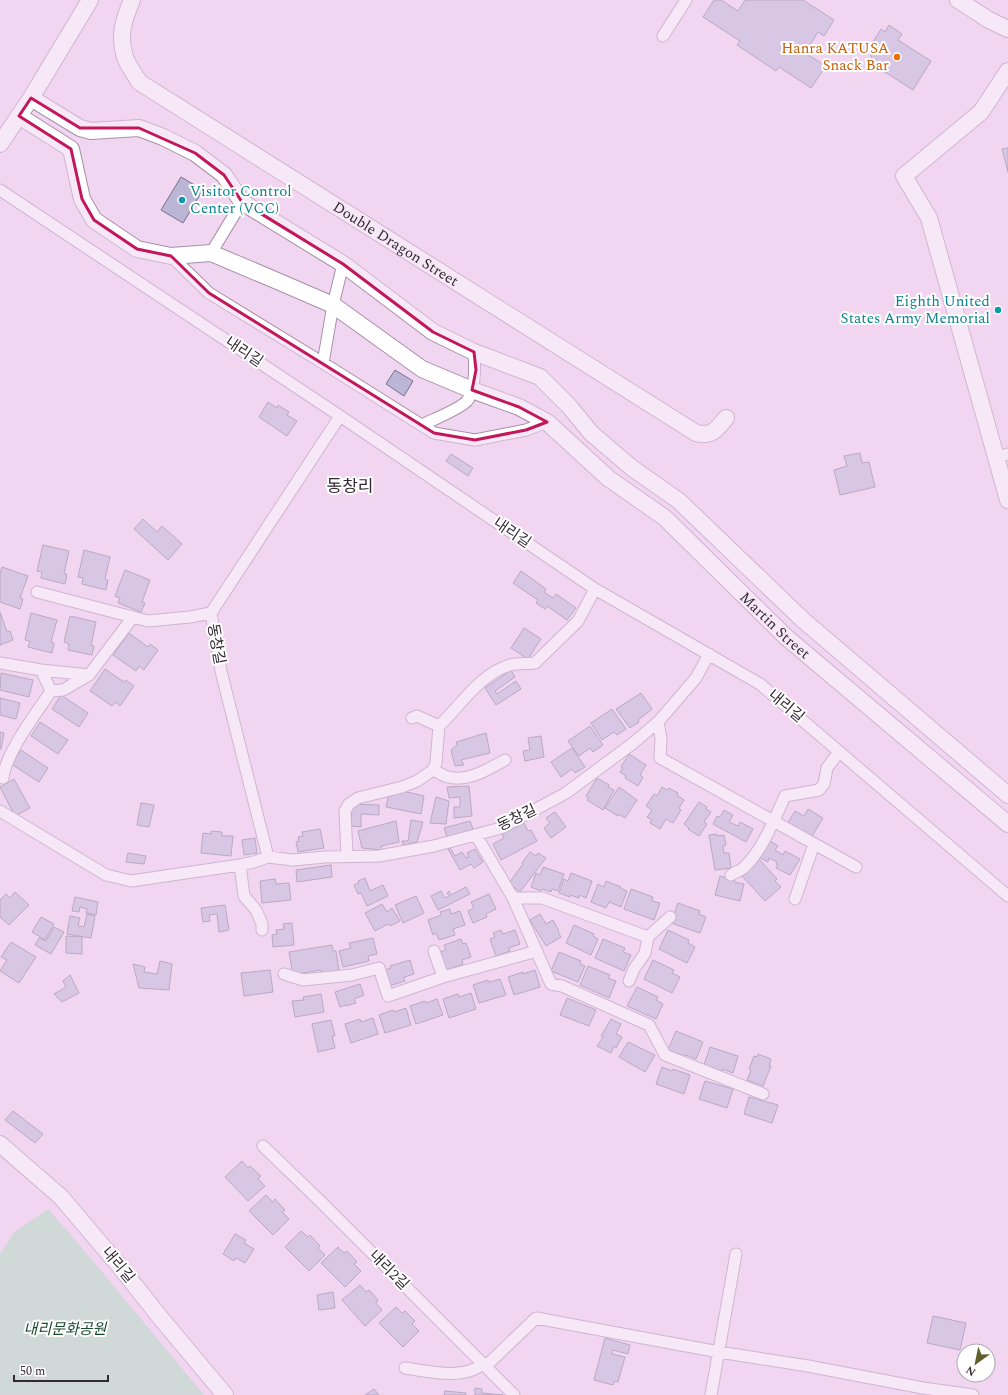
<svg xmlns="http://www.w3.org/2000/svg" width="1008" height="1395" font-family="Spectral,'Noto Sans KR',serif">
<rect width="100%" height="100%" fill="#f1d6f1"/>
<path fill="#a8debb" d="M48 1209 78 1243 204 1395H0V1254L14 1232Z"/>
<path fill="#bbb6d6" stroke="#777290" d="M714 0H721L738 11 745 0H803L834 20 824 36 818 32 805 53 826 66 811 88 779 67 776 71 737 45 740 41 703 17Z
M889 25 902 34 898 40 931 61 913 90 877 67 872 60 870 53 871 45 881 29 885 32Z
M1008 148V172L1002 149Z
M181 177 203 190 183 223 161 210Z
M395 370 413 381 404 396 386 384Z
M268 402 277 408 278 405 289 412 287 415 297 421 287 436 259 417Z
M860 453 862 463 869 462 875 487 840 495 834 470 847 466 844 456Z
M451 454 473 468 468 476 446 461Z
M143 519 157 532 162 526 182 544 168 560 134 529Z
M43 545 69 551 64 574H67L65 584 41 578 42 572 37 571Z
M84 550 110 557 105 579 108 580 106 590 82 584 83 578 78 577Z
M2 567 28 576 20 598 23 599 20 609 0 602V574Z
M125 570 150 580 142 602 145 603 141 612 118 603 120 598 115 596Z
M521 571 546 589 544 592 553 598 556 594 576 608 567 620 547 606 545 609 536 603 538 600 513 583Z
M0 612 7 632 10 631 13 640 0 645Z
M31 613 57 620 51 642 54 643 52 653 28 647 30 641 25 640Z
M70 616 96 622 91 645 94 646 92 655 68 650 69 644 64 642Z
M524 628 541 639 528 659 511 648Z
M129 633 148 647 150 644 158 650 144 670 139 666 136 671 113 655Z
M105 669 124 682 126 680 134 686 120 706 115 702 112 706 90 691Z
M511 670 515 677 495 691 497 694 516 681 521 689 496 705 485 688Z
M1 673 33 680 29 697 0 690Z
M641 693 652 709 638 720 639 722 630 728 616 709Z
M61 695 88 713 79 727 52 709Z
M0 698 20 703 16 719 0 715Z
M612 709 626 729 617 735 614 732 602 740 591 723Z
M40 722 68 740 58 754 31 736Z
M590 726 603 745 593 752 590 748 579 756 568 741Z
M0 732 4 733 1 749H0Z
M486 733 490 753 461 760 464 765 455 766 451 750 457 745 456 742Z
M541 736 544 757 525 761 523 751 530 750 528 738Z
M572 748 585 767 575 773 572 769 561 777 551 762Z
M21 750 48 768 39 782 11 764Z
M629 754 646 765 640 775 643 777 638 786 625 778 626 776 620 772 623 768 621 767Z
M597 778 609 785 608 787 614 790 603 810 587 800 589 798 586 796Z
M14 779 30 808 15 816 0 787Z
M469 786 472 816 454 818V807H460V797L449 798 447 787Z
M619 787 637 800 625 818 619 814 618 816 605 808Z
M662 787 667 790 669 788 678 793 677 795 684 800 679 808 681 810 673 823 666 819 660 829 650 823 652 820 647 817 652 810 646 806 654 794 657 796Z
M403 791 424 796 421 814 386 807 389 793Z
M436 797 449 801 446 824 430 823Z
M699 802 707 807 706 809 711 812 704 822 707 824 699 836 688 829 689 828 684 824Z
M141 803 154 805 149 827 137 825Z
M352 804 379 805V815L361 814V827L351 826Z
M808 809 823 818 811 838 787 824 795 811 804 816Z
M724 810 733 815 729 822 738 826 740 822 753 829 746 842 713 824 717 816 720 817Z
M555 812 566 827 551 838 544 828 550 823 546 818Z
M411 820 423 822 417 842 403 845 402 841H408Z
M396 821 399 842 381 846 382 850 362 848 358 831Z
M470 821 473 829 447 837 444 828Z
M524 823 528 831 531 830 537 841 501 860 493 844 504 838 502 834Z
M320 829 324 848 298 852 296 842 299 841 298 837 303 836 302 832Z
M211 831 222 832V836H233L231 856 201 853 203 833 211 834Z
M717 834V836L724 835 726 845 723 846 724 853H729L731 868 715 870 709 835Z
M255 838 257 853 244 855 242 840Z
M770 841 778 846 775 850 783 855 785 851 800 859 790 875 776 868 778 865 776 864 777 862 769 858 768 862 759 857 762 852 763 853Z
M450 848 455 856 462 852 466 858 469 857 467 853 475 849 483 862 474 868 471 864 460 870 448 849Z
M530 852 536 856 538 853 546 858 520 892 509 883 523 864 522 863Z
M128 853 146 856 144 864 126 862Z
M759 859 777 879 775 881 781 887 765 901 741 875Z
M331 865 332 877 297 882 296 870Z
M543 867 564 874 558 891 552 889 551 892 542 889 541 891 531 887 536 873 540 875Z
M571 873 592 881 586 898 580 895 579 898 570 895V897L559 893 564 879 568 881Z
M720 876 735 880 734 882 744 884 740 901 715 895Z
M365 878 370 891 383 885 388 896 367 906 361 893 358 894 354 885 359 883 358 881Z
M275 879 276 884 289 883 291 900 262 903 260 881Z
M606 881 621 887 620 888 627 891 621 907 609 902 606 908 591 902 598 884 604 887Z
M466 887 470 894 438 910 431 896 441 891 445 898 449 896 447 893 449 891 451 895Z
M631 889 653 897 652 901 660 903 654 920 624 909Z
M15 892 29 905 9 925 0 917V900L6 894 10 898Z
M489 894 496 909 486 914 487 917 473 923 468 911 474 908 471 902Z
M416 896 424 913 403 923 395 905Z
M75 897 98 902 96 915 86 913 87 909 80 907 79 912 72 911Z
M678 903 700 911 699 914 706 917 700 933 671 923Z
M382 904 387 912 392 908 400 921 390 926 388 924 375 931 365 913Z
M225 905 229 930 219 932 217 914 209 915 210 921 203 922 201 908Z
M450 909 451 914 460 911 465 925 453 929 455 935 439 940 436 933 433 935 428 920 441 915 440 912Z
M87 914 95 916 91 938 67 934 70 916 80 918 78 926 84 927Z
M540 914 546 924 553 920 559 931 558 932 561 937 546 946 530 920Z
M41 917 54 924 45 940 32 932Z
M292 923 294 945 273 947 272 935 277 934 276 930 284 929 283 924Z
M574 925 594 934 593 936 598 939 591 955 566 943Z
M54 927 64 932 51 954 35 945 39 938 46 941Z
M501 930 503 934 515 930 520 944 509 948 510 951 496 956 490 939 495 937 493 933Z
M668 930 689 940 688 943 695 947 687 963 659 949Z
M66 936 82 937V954L66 953Z
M373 938 377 954 368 956 369 961 343 967 339 951 351 948 349 943Z
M461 939 463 944 466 943 471 957 462 960 463 964 446 970 440 952 446 950 444 945Z
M603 939 625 948 623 952 631 955 624 971 595 958Z
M11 942 36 957 19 983 0 971 7 960 1 957Z
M332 945 333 951H336L339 970 321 973 320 970 293 975 289 952Z
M559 952 581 961 580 964 585 966 578 982 551 971Z
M410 960 414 974 404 977 405 981 389 986 385 970 391 968 390 966Z
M653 960 674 970 672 973 680 977 672 993 644 979Z
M160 961 172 964 169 990 139 988 133 964 145 967 144 972 157 974Z
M588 966 610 975 608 978 616 981 609 998 580 985Z
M270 970 273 992 244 996 241 973Z
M535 970 540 987 514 995 508 977 523 972V974Z
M70 975 79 993 62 1002 54 994 66 987 63 981Z
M500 979 506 995 479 1003 473 985 488 980 489 982Z
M360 984 364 995 354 999 356 1003 346 1006V1005L340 1007 335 992Z
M637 987 658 997 656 1000 663 1004 656 1019 627 1006Z
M471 993 476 1009 449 1018 443 999 458 994 459 997Z
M321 994 324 1012 295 1017 292 1001 304 1000 303 997Z
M567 998 596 1010 589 1026 560 1015Z
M437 999 443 1015 416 1024 410 1006 425 1001 426 1003Z
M406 1008 411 1025 385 1033 379 1015 393 1010 394 1012Z
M373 1018 378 1034 351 1043 345 1024 360 1019 361 1022Z
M611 1019 621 1024 616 1034 622 1037 616 1048 614 1046 611 1053 597 1046 603 1037 601 1036Z
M331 1020 335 1036H332L335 1048 318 1052 312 1024Z
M676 1031 703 1042 696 1059 686 1055 685 1056 668 1050Z
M628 1042 655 1055 645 1072 619 1057Z
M710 1047 738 1056 733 1073 722 1069V1071L704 1065Z
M758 1054 771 1059 769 1066H771L763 1086 747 1080 751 1070 749 1069 754 1056 757 1057Z
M662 1067 672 1071 673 1069 690 1075 684 1094 656 1084Z
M705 1081 733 1089 727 1108 699 1099Z
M749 1097 778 1105 772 1123 744 1114Z
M13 1111 43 1134 35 1143 5 1120Z
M242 1161 248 1168 250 1166 261 1176 258 1179 265 1186 248 1201 225 1177Z
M266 1195 273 1202 275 1199 285 1210 282 1212 289 1219 273 1235 249 1211Z
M301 1231 308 1237 310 1235 320 1246 318 1248 325 1255 309 1271 285 1247Z
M235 1234 246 1240 244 1243 254 1249 245 1263 236 1258 234 1261 223 1254Z
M338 1247 344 1253 347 1251 357 1262 354 1264 361 1271 345 1287 321 1263Z
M360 1285 366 1292 369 1290 378 1300 376 1303 382 1310 365 1326 342 1300Z
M333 1292 335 1308 319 1310 317 1295Z
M396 1307 402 1313 405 1311 415 1321 412 1324 419 1331 403 1347 379 1323Z
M933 1316 966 1323 960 1350 927 1343Z
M605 1338 630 1345 628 1354 613 1350 612 1354 625 1357 618 1382 615 1381 613 1385 594 1380Z
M475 1388 482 1389V1393L503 1395H475Z
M374 1389 379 1395H365Z
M445 1391 466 1393V1395H444Z"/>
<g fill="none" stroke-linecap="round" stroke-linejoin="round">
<defs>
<path id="street" d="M663 36 686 0
M0 190 340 416 595 589 760 684 1008 896
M211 253 242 202
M171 256 209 293 323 363 434 433 475 440 526 430 547 422
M323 363 333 305 343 264
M422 425C432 420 460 409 467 401 476 390 475 366 474 352
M996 457 1008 454
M37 592 148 621 190 617 211 613
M0 663 41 670 89 675 133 617
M41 670 51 691
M51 691 63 690 89 675
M412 718 417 716 439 726
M658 722 661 738 660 758 856 867
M433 770C438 772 443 776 448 777 468 782 487 770 505 760
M3 778C6 752 36 714 51 691
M0 811 106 875 119 878 131 881 240 865 254 862 268 857 293 860 325 857 379 856 434 846 501 828 566 793 632 744 658 722 696 678 709 654
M476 835 513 898 551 984 562 986 649 1025 665 1055 763 1094
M347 856 345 811 349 804 358 798 402 787 417 781 433 770 436 763 439 726C460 706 481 673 510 665 517 663 527 664 535 663L578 621 595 589
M268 857 221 671 211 613 340 416
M240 865 244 896 256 910 262 924V930
M731 875C734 873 739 871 742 869 761 854 775 818 785 796L819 790 824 784 827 768 839 752
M513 898H542L648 937 645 953 634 969 629 981
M795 899 814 844
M648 937 670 917
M434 951 443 977
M284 974 303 980 352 975 379 968 388 996 443 977 537 951
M263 1146 320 1201 514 1395
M486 1366 536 1318 719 1352 808 1366 923 1388 973 1395
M405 1368C426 1371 466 1381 483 1363
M711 1395 736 1254"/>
<g id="secondary">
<path id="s1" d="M132 0C124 19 118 36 125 57 128 66 135 74 139 82L696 433C712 437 717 429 726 418"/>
<path d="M958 0 989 20 1008 29"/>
<path d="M1008 71 981 112 904 176 929 218 1008 500"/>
<path d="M31 98 80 128 91 131 139 128 163 137 195 153 224 175 242 202 343 264 433 332 474 352 540 377 569 406 591 433 632 468 679 501 803 620 1008 795"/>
<path id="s2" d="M19 116 71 149 82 199 94 220 137 249 171 256 211 253 275 280 333 305 422 369 472 390 519 407 547 422 608 478 665 518 786 637 1008 824"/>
<path d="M0 144 31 98 90 0"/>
<path d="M0 1144 61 1197 121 1268 159 1316 225 1395"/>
</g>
</defs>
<use href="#street" stroke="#a88fa9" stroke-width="13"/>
<use href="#secondary" stroke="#a88fa9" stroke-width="18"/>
<use href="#street" stroke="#fff" stroke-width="11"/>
<use href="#secondary" stroke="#fff" stroke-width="16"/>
</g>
<path d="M0 0H1008V1395H0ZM31 98 80 128H139L195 153 224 175 242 202 343 264 433 332 474 352 476 370 472 390 519 407 547 422 526 430 475 440 434 433 209 293 171 256 137 249 94 220 82 199 71 149 19 116Z" fill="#f1d6f1" fill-opacity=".55" fill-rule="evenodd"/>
<path fill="none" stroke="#c2185b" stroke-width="3" stroke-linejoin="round" d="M31 98 80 128H139L195 153 224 175 242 202 343 264 433 332 474 352 476 370 472 390 519 407 547 422 526 430 475 440 434 433 209 293 171 256 137 249 94 220 82 199 71 149 19 116Z"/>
<circle fill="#e8710a" stroke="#fff" stroke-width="1.5" cx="897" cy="57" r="4"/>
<g fill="#0f9aa8" stroke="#fff" stroke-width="1.5">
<circle cx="182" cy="200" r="4"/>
<circle cx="998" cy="310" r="4"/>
</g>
<g text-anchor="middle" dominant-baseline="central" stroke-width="4" stroke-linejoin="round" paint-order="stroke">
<g font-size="15" fill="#c56008" stroke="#fff" text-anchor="end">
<text x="889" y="48">Hanra KATUSA<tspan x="889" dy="17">Snack Bar</tspan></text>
</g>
<g font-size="15" fill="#0d838f" stroke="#fff" text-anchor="start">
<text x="190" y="191">Visitor Control<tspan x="190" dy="17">Center (VCC)</tspan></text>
<text x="990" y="301" text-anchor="end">Eighth United<tspan x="990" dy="17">States Army Memorial</tspan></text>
</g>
<g font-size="15" fill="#332933" stroke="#fff">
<text stroke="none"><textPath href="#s1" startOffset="391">Double Dragon Street</textPath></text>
<text transform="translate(244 352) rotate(34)">내리길</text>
<text transform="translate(512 533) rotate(34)">내리길</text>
<text stroke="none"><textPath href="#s2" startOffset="948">Martin Street</textPath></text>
<text transform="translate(216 644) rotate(80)">동창길</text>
<text transform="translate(786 706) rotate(40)">내리길</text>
<text transform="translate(517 818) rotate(-26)">동창길</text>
<text transform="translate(118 1265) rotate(50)">내리길</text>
<text transform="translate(389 1270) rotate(45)">내리2길</text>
</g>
<g font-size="15" font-style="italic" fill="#19492f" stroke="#fff">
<text x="65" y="1329">내리문화공원</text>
</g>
<g font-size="17" fill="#332933" stroke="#fff">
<text x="350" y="487">동창리</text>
</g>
</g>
<g transform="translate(976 1363) rotate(213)"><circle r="19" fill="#ffffff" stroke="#ada9ad"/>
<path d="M0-3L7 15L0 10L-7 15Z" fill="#605f2c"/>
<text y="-6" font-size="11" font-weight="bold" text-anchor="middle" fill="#332933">N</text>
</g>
<path d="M14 1375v6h94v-6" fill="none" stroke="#332933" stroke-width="2"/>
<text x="20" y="1375" font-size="12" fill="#332933" stroke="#ffffff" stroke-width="3" paint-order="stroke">50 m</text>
</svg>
